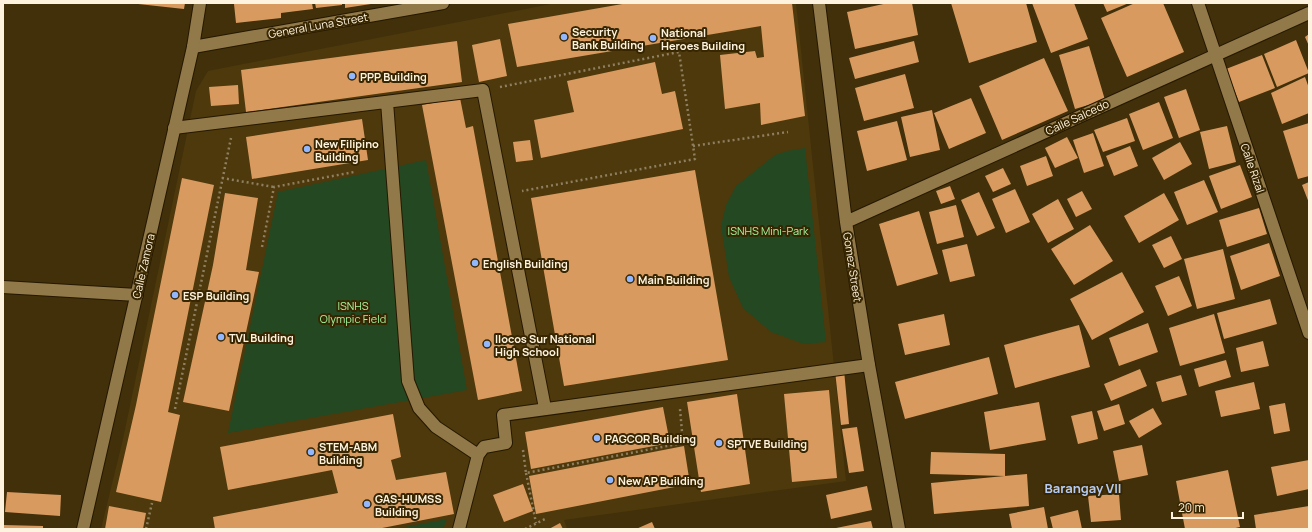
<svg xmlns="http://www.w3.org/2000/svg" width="1312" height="532" font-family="Manrope,sans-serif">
<rect width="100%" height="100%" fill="#41300a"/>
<path fill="#4e390c" d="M556 3H796L846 481 564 520 567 529H101L123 439 196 91 208 71Z"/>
<path fill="#244821" d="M805 148 826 342 804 344 771 332 743 308 729 277 721 226 726 205 736 186 775 155 787 151Z
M426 160 467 390 228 433 278 192Z
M447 519 443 529H394Z"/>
<path fill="#d99a60" d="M129 3H185L184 9Z
M244 3H312L313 9 281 13V18L236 23 234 4Z
M315 3H342V5L316 8Z
M345 3H371V4L345 8Z
M628 3H792L805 116 761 125 760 103 725 109 720 55 755 51 757 58 764 57 761 26 517 67 508 24Z
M888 3H912L918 35 855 49 847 12Z
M951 3H1026L1037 42 969 63Z
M1032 3H1074L1088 39 1051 53Z
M1103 3H1129L1107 12Z
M1135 3H1163L1184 52 1127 77 1101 18Z
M1309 34V46L1305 37Z
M500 39 507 76 479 82 472 45Z
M1296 40 1309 73 1277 87 1264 54Z
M457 41 462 82 246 112 241 70Z
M914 41 919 62 855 79 849 58Z
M1089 46 1105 100 1075 109 1059 55Z
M1262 55 1275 88 1239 102 1226 69Z
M1044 58 1068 111 1002 140 979 86Z
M655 62 662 94 675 91 683 129 541 158 534 120 574 112 567 81Z
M905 74 914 108 864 121 855 88Z
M1305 77 1309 88V113L1282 124 1271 93Z
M238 85 239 104 211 106 209 87Z
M1186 89 1200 130 1179 138 1164 97Z
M460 98 466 128 473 126 522 391 478 400 422 105Z
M971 98 986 133 949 149 934 113Z
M1159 102 1173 138 1143 150 1129 114Z
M932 110 940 150 910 157 901 117Z
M1127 118 1135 141 1103 152 1094 130Z
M362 119 368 160 252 179 246 137Z
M897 121 907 160 867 171 857 131Z
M1309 123V176L1298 179 1283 131Z
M1227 126 1236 162 1209 169 1200 132Z
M1093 133 1104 166 1084 173 1073 140Z
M1067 137 1078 158 1055 168 1045 148Z
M530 140 533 160 516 162 513 142Z
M1180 142 1192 164 1164 180 1152 158Z
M1130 146 1138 166 1114 176 1106 156Z
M1046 156 1053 176 1027 186 1020 166Z
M1240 165 1252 197 1221 209 1209 176Z
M1003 168 1011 184 993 192 985 176Z
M695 170 728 360 564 386 531 198Z
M182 178 214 185 168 412 180 415 161 502 116 492 136 405Z
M1204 180 1218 212 1187 225 1174 192Z
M1309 182V203L1302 185Z
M950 186 955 199 941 204 936 191Z
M1015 189 1030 222 1006 233 992 199Z
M1082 191 1092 209 1076 217 1067 199Z
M979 192 995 228 977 236 961 200Z
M225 193 258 198 246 270 259 272 229 411 183 402 213 265Z
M1164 193 1179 220 1139 243 1124 216Z
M1058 199 1074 229 1048 243 1032 214Z
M956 205 964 237 937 244 929 212Z
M1259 208 1267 234 1227 247 1219 220Z
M919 211 938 274 897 286 879 224Z
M1090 225 1113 261 1074 285 1051 249Z
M1171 236 1182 259 1164 268 1152 245Z
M1269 243 1280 276 1241 290 1230 256Z
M967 244 975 276 950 282 942 250Z
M1223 249 1235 299 1197 309 1184 259Z
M1122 272 1144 312 1092 340 1070 299Z
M1179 276 1192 306 1168 316 1155 286Z
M1270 299 1277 324 1224 339 1217 313Z
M944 314 950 345 905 355 898 324Z
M1214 314 1225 353 1180 366 1169 328Z
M1148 323 1158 352 1119 366 1109 338Z
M1079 325 1090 367 1015 388 1004 345Z
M1263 341 1269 366 1241 372 1236 348Z
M989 357 998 394 905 419 895 382Z
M1226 360 1231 377 1199 387 1194 369Z
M1140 369 1147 386 1111 401 1104 384Z
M844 370 849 424 841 425 835 371Z
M1181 375 1187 395 1162 402 1156 382Z
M1254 382 1260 409 1221 417 1215 391Z
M829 390 837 478 792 482 784 394Z
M737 394 750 484 701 492 687 402Z
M1039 402 1046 440 990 450 984 412Z
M1285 403 1290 431 1274 434 1269 406Z
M1119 404 1125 424 1104 431 1097 411Z
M663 407 670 443 531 469 525 432Z
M1153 408 1162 424 1139 438 1129 421Z
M1092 411 1098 439 1078 444 1071 416Z
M393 414 401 457 391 460 396 480 446 472 454 514 377 529H215L213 517 338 493 332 470 228 490 220 447Z
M857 427 864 471 849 473 842 429Z
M1142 445 1148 475 1119 481 1113 451Z
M684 446 690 484 536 514 529 476Z
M931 452 1005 454V476L930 474Z
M1309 460V489L1277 496 1271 467Z
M1228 470 1240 527 1231 529H1185L1176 481Z
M1027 474 1029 506 934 514 931 483Z
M523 484 533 511 504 522 493 495Z
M867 486 872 510 831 519 826 495Z
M7 492 61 495 60 516 5 512Z
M1119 494 1121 520 1091 522 1088 496Z
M109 506 146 513 143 529H105Z
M1309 506V529H1256L1254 515Z
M1044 507 1048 529H1012L1009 514Z
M1078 510 1082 529H1053L1050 517Z
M871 521 873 529H836V528Z
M652 522 655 529H636Z
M560 523 563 529H549Z
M3 525 43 526V529H3Z"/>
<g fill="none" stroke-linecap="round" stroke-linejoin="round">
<defs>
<path id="lane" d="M387 102 408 381 419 408 436 427 478 455
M174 128 483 90 545 408
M459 529 478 455 484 447 506 443 503 415 869 365"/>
<path id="street" d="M819 3 846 222 869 365 899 529
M193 47 443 3
M846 222 1309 13
M3 287 137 295"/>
<path id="secondary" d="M1198 3 1309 333
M83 529 193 47 200 3"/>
</defs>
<use href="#lane" stroke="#251801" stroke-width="14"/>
<use href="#street" stroke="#251801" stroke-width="14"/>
<use href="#secondary" stroke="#251801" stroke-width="14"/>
<path stroke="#8e7f61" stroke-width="2.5" stroke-dasharray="2 3" stroke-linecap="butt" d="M500 87 679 52 695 159 522 191
M693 146 788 132
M222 178 274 187
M262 247 274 187 354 172
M175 409 231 138
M523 450 526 473 683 443 680 409
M526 473 536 523
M146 529 152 503
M525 529 547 518"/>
<use href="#lane" stroke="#927949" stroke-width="12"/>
<use href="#street" stroke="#927949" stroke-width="12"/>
<use href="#secondary" stroke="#927949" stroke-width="12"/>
</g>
<g fill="#92b7fd" stroke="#372600" stroke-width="1.5">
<circle cx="564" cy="37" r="4"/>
<circle cx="653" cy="38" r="4"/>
<circle cx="352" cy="76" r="4"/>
<circle cx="307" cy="149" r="4"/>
<circle cx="475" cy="263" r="4"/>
<circle cx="630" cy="279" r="4"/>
<circle cx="175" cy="295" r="4"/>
<circle cx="221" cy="337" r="4"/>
<circle cx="487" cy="344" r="4"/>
<circle cx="597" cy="438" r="4"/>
<circle cx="719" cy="443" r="4"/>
<circle cx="311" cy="452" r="4"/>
<circle cx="610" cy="480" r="4"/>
<circle cx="367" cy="504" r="4"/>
</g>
<g text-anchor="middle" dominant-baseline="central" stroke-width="4" stroke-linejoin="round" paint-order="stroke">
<g font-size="11" fill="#fef3df" stroke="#372600">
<text transform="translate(318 25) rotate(-10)">General Luna Street</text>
<text transform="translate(1077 117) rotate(-25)">Calle Salcedo</text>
<text transform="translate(1253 168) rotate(71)">Calle Rizal</text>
<text transform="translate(143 266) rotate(-77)">Calle Zamora</text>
<text transform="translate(853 267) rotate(81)">Gomez Street</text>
</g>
<g font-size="11" font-weight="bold" fill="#fef3df" stroke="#372600" text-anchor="start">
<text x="572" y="31">Security<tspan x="572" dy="13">Bank Building</tspan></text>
<text x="661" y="32">National<tspan x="661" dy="13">Heroes Building</tspan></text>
<text x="360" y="76">PPP Building</text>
<text x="315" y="143">New Filipino<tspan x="315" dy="13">Building</tspan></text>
<text x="483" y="263">English Building</text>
<text x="638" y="279">Main Building</text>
<text x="183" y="295">ESP Building</text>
<text x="229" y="337">TVL Building</text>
<text x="495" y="338">Ilocos Sur National<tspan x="495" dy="13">High School</tspan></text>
<text x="605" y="438">PAGCOR Building</text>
<text x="727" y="443">SPTVE Building</text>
<text x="319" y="446">STEM-ABM<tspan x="319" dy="13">Building</tspan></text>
<text x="618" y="480">New AP Building</text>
<text x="375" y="498">GAS-HUMSS<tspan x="375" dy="13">Building</tspan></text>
</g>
<g font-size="11" fill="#a5f39f" stroke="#372600">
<text x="768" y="230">ISNHS Mini-Park</text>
<text x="353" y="305">ISNHS<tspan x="353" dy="13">Olympic Field</tspan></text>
</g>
<g font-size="13" font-weight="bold" fill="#b6ccf3" stroke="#372600">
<text x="1083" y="488">Barangay VII</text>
</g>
</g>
<rect width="1312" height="532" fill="none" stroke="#fef3df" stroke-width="8"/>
<path d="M1172 512v6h71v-6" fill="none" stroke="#fef3df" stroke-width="2"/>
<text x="1178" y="512" font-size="12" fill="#fef3df" stroke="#372600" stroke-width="3" paint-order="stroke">20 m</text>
</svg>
